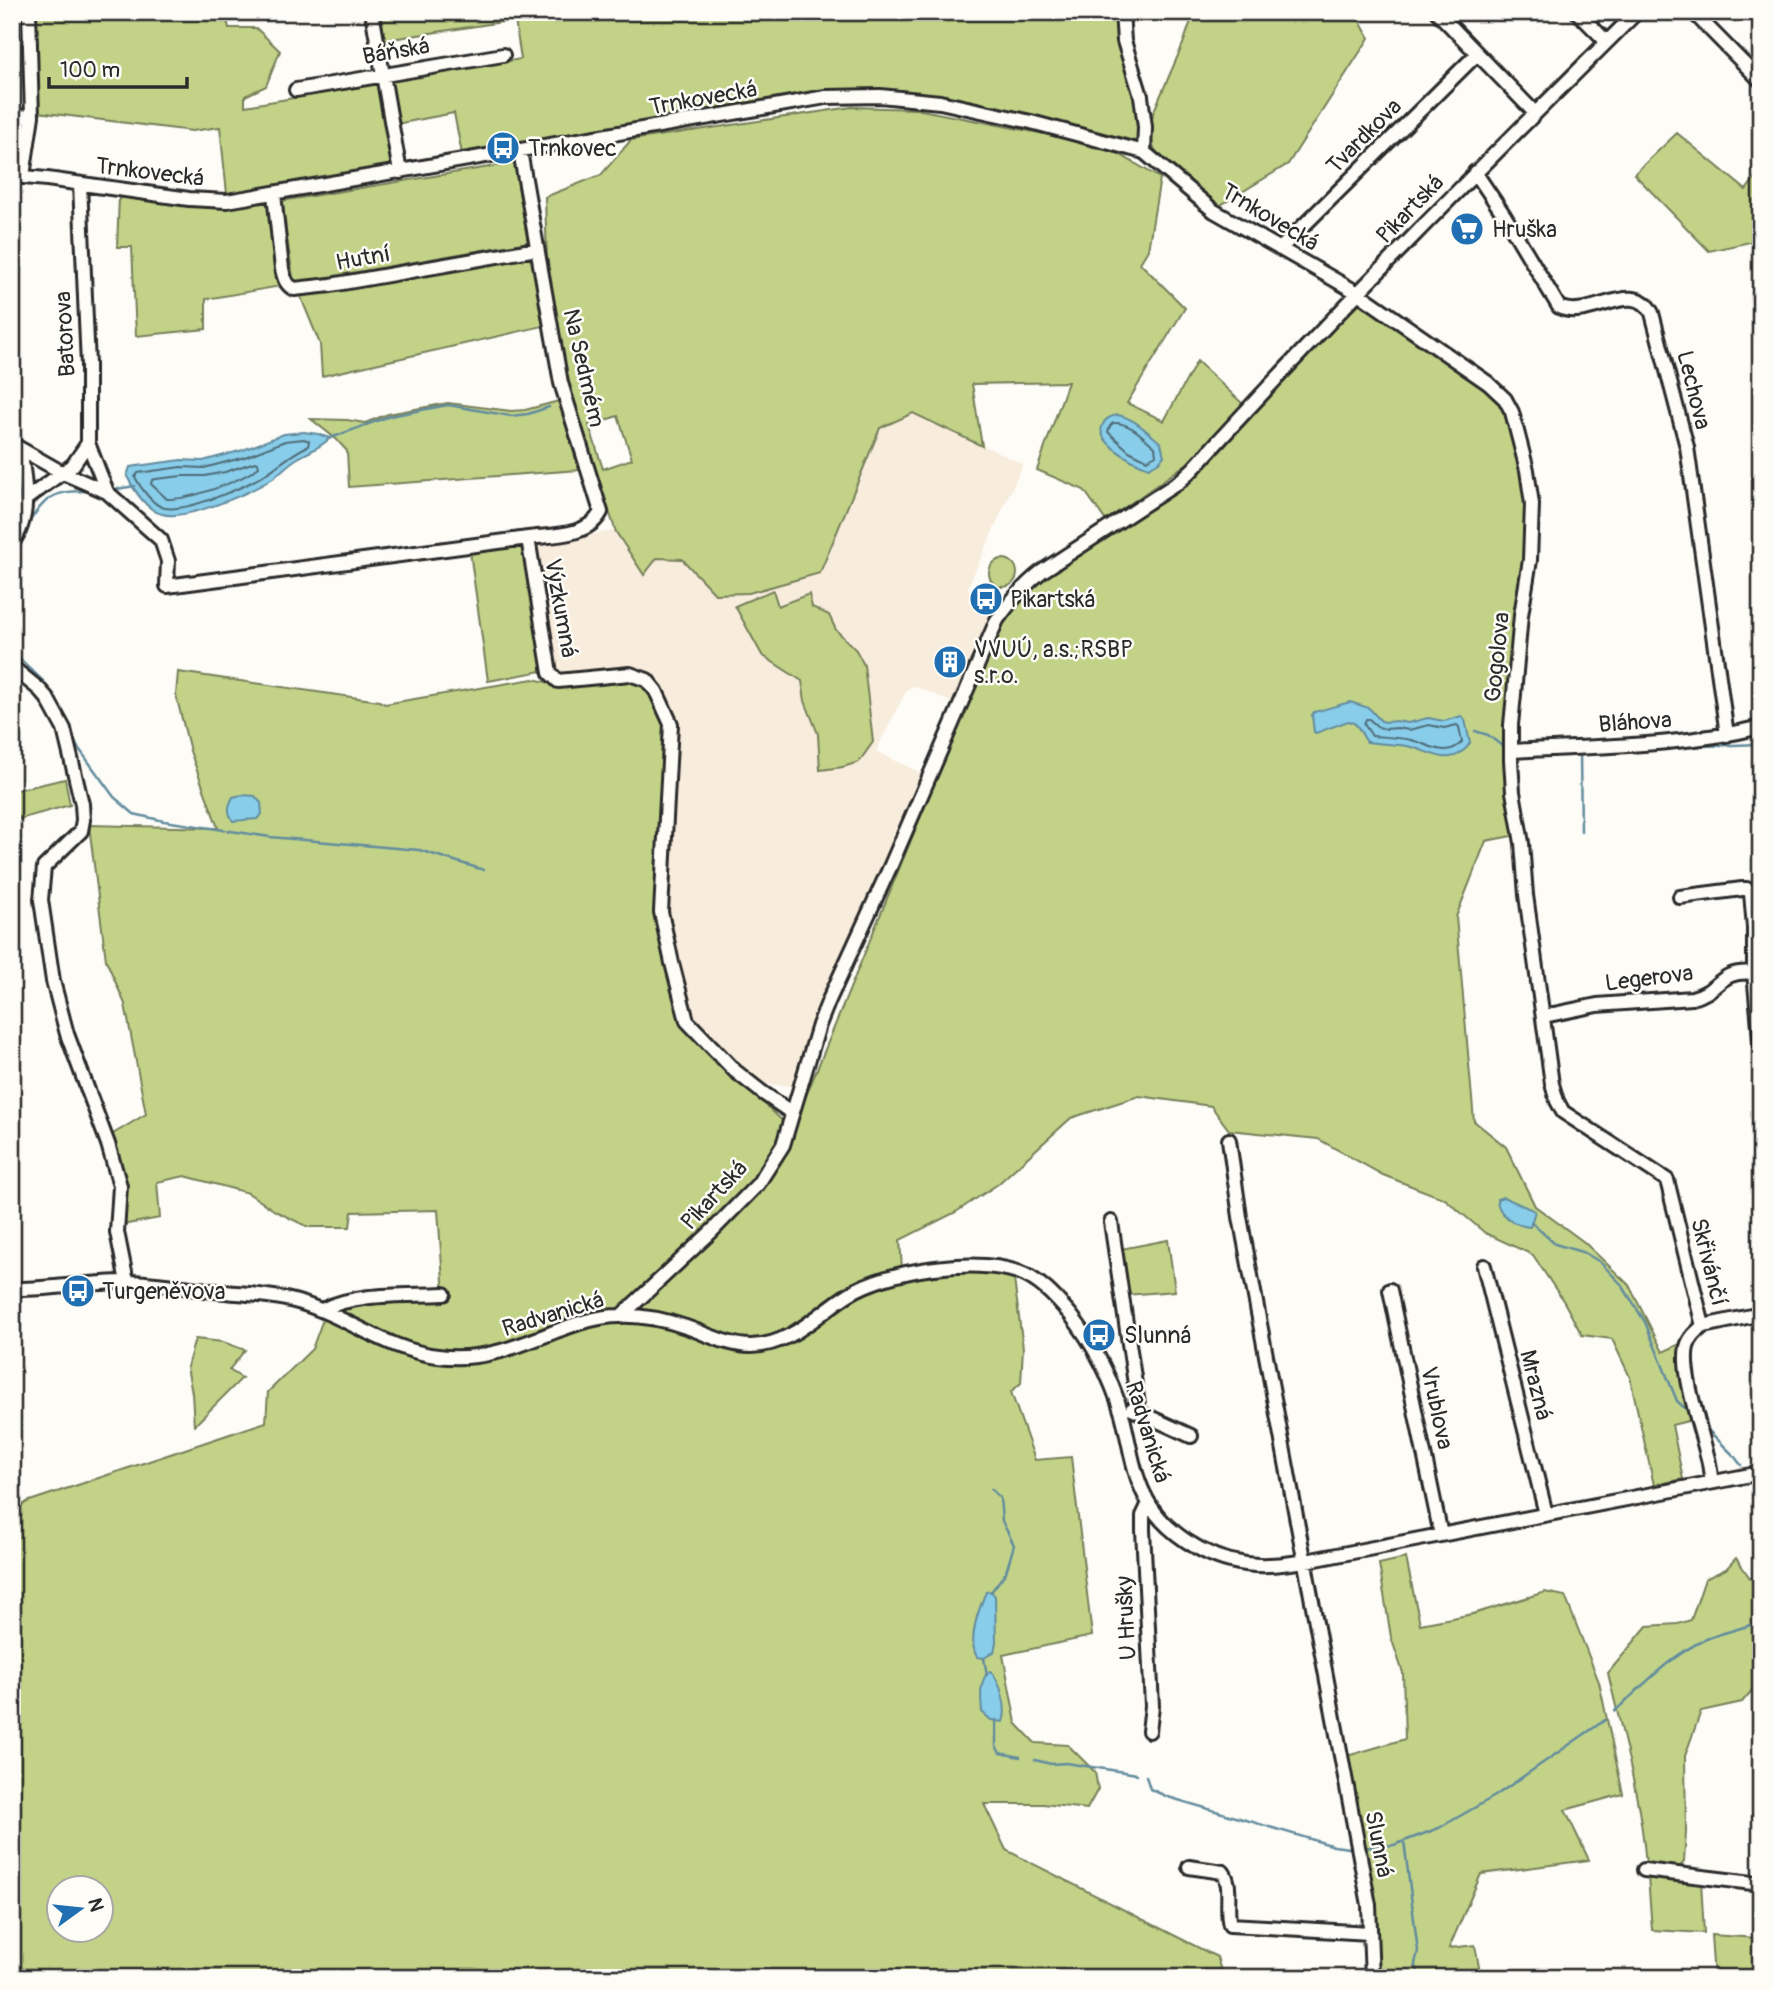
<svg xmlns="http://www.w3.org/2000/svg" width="1773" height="1990" font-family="Pangolin,sans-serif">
<rect width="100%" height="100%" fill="#fdfcf7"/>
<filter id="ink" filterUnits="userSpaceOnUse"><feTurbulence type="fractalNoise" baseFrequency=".0143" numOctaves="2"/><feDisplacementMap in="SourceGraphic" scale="14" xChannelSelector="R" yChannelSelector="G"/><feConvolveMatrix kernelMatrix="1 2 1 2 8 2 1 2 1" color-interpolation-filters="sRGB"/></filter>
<g filter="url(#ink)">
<path fill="#f8ecdc" d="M913 413 1023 464 968 587 970 596 968 601 995 613 955 704 915 686 907 689 876 751 923 774 841 960 817 1011 796 1086 760 1084 750 1080 693 1021 688 1012 667 914 645 673 624 668 561 677 554 671 535 544 692 518Z"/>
<path fill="#c2d388" stroke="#767f5a" stroke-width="2" fill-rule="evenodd" d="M33 12H225L229 28H256L280 51 266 86 245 96V106L380 84 394 168 227 194 220 127 192 131 38 112Z
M380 12H1118L1139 120 1137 143 996 106 942 95 823 89 462 154 454 113 396 124 388 81 521 59 515 20 385 40Z
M1194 12H1355L1369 38 1288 164 1219 206 1158 154 1154 148 1150 133 1153 113 1183 44Z
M852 107 916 109 1060 137 1117 153 1160 178 1148 250 1140 263 1185 308 1127 403 1164 421 1197 361 1244 405 1189 462 1106 521 1084 490 1037 470 1068 382 972 384 982 446 913 413 880 428 820 573 749 593 715 594 682 559 657 558 644 575 616 532 561 366 547 261 545 197 601 175 631 140ZM618 416 632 459 603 469 589 425Z
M1677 133 1746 190 1761 170V253L1750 242 1709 251 1634 174Z
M514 163 528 242 294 283 281 201Z
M119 197 208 208 271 201 281 286 206 299V329L136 336 132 247H117Z
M531 255 543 326 322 376 320 344 300 295Z
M1363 300 1501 400 1510 419 1529 508 1505 736 1509 790 1517 835 1486 841 1456 917 1474 1121 1506 1147 1535 1206 1584 1242 1629 1285 1663 1352 1682 1343 1679 1364 1692 1420 1672 1425 1683 1479 1654 1485 1630 1377 1612 1339 1582 1335 1564 1302 1533 1255 1485 1233 1445 1199 1383 1175 1318 1139 1229 1130 1211 1106 1139 1096 1071 1118 998 1184 956 1212 900 1240 902 1269 908 1279 979 1271 1014 1279 1023 1348 1021 1383 1011 1392 1035 1460 1071 1457 1092 1636 1003 1655 1016 1723 1035 1743 1068 1745 1095 1772 1098 1789 1087 1809 1043 1804H984L1006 1850 1217 1957 1223 1978H12V1513L27 1502 266 1422 268 1392 312 1349 329 1303 444 1295 438 1210 352 1212 350 1227H308L275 1211 248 1193 185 1176 157 1182 160 1218 122 1225 108 1137 146 1114 125 1004 106 960 89 825 218 828 190 751 176 695 178 672 379 701 385 704 533 679 559 685 626 678 640 681 652 693 667 724 656 911 681 1024 792 1130 998 628 1017 600 1034 582 1186 483 1266 394ZM60 1888H102V1930H60Z
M559 401 579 470 349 487 347 451 336 439 311 419 347 420 365 423 388 414 448 403 511 411 525 410Z
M522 544 542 671 488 681 470 552Z
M989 573a14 14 0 1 1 28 0a14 14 0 1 1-28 0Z
M773 590 778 606 809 594 812 607 829 615 836 630 856 650 864 665 873 742 859 762 843 767 820 770 818 734 805 701 802 681 762 655 735 606Z
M65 779 70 805 12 821V791Z
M1168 1240 1175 1291 1126 1295 1121 1249Z
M195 1339 223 1342 245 1350 229 1370 242 1378 194 1426 192 1393 187 1367Z
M1406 1558 1420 1624 1473 1614 1545 1592 1565 1596 1599 1682 1623 1794 1565 1810 1589 1860 1481 1874 1449 1948 1475 1945 1481 1978H1375L1347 1756 1405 1739 1403 1673 1391 1637 1379 1564Z
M1736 1558 1750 1578 1761 1579V1680L1742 1702 1701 1711 1685 1756 1686 1832 1684 1862 1676 1871 1646 1865C1641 1800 1623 1737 1608 1673L1647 1626 1678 1624 1691 1620 1705 1579 1726 1569Z
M1648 1876 1701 1881 1704 1933 1652 1930Z
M1711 1935 1758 1938 1761 1978H1714Z"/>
<path fill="#88cdea" stroke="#638c9e" stroke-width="2" d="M1117 415C1135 418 1147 432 1161 443L1164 456 1159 462 1149 468C1135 463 1093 442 1103 424 1106 418 1110 417 1117 415Z
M304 432 318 434 330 438C320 448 310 451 298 458 289 463 281 472 273 478 252 492 187 521 162 514 147 511 133 489 127 476L130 467 181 460 203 461 243 450 284 434Z
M1350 702 1369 708 1381 721 1387 722 1396 721 1408 723 1428 718 1444 721 1462 716 1465 720 1470 743C1451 771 1430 750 1407 746 1394 744 1380 744 1367 742 1360 734 1360 723 1348 721L1316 733 1314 732 1312 715 1314 712Z
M242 795 255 796 261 803 262 814 257 819 233 821C227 812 228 806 233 797Z
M1503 1197 1535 1211 1530 1227C1515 1226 1497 1214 1497 1199Z
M991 1591 995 1596 996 1642 994 1652 984 1658 977 1657C967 1641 979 1608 986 1592Z
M990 1671C1001 1681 1008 1709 1003 1722L991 1720 982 1712C981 1698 979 1685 987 1673Z"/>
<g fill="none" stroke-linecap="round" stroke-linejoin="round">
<path stroke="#506c77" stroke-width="2" d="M1113 423C1130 422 1143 437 1155 447L1156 455 1147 460 1129 451 1108 432 1110 426Z
M304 439 309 441 308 446C291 454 282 463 267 473 248 486 188 512 165 508 153 506 140 487 135 477L138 473 181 467 204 468 245 457 285 441Z
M255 462 258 463 259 467C241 481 190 500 167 499L151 484 152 480 156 479 182 476H205L225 472Z
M1366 719H1369L1378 727 1386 729 1397 728 1409 730 1429 725 1444 728 1457 725 1459 727 1462 742C1446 759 1429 744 1411 740 1398 737 1385 737 1372 736L1364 724Z"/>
<path stroke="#638c9e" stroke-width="2.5" d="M328 439 390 416 448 405 511 416 528 414 549 407
M111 490 135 486
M27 525C48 494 54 491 90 491
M12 643 19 658 45 683 50 693
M1475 731 1488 735 1502 746
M71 733 77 746 114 797 134 814 164 821 270 837 419 850 484 870
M1675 747 1761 744
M1580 753 1581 831
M1515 757 1543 755
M1531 1222 1555 1244 1585 1253 1600 1262 1622 1285 1645 1322 1677 1401 1689 1412
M1706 1428 1734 1456 1741 1465
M1753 1483 1761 1492
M991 1592 1006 1572 1014 1545 1002 1521 1000 1498 991 1489
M984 1658 987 1675
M1615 1711C1643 1686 1670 1656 1704 1640 1722 1632 1743 1629 1761 1621
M996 1720V1746L1000 1753 1020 1757
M1035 1760 1051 1764 1066 1763 1137 1774
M1146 1776 1150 1789 1168 1797 1334 1846 1356 1849
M1404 1841 1418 1951 1415 1964 1421 1978
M1362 1848 1394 1845 1439 1828 1495 1796 1605 1720"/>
<defs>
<path id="minor" d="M372 12 400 172
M1122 12 1124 41 1141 96 1145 127 1144 152
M1437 12 1535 113
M1577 12 1607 42
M1693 12 1761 81
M296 90 503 55
M12 117 32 116
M520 151 561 383 601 512C588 537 552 535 528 538
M1475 172 1504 215 1559 307C1588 322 1634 277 1652 313L1687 447 1727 735
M12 176 47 179 189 199 227 201 826 97 880 96 940 102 1031 122 1144 152 1214 211 1358 293 1488 383 1505 399 1512 412 1527 470 1532 504 1530 560 1521 615 1514 694 1511 725V760L1513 792 1522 843 1526 895 1552 1084 1557 1101 1563 1112 1667 1180 1703 1326C1696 1332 1689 1338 1687 1347 1681 1371 1701 1430 1707 1455 1710 1464 1710 1473 1712 1482
M23 176 32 116 29 12
M274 194 282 269C284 277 285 284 294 289L331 285 537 249
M1280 249 1477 54
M88 443 107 492
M12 444 63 473 107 492 161 540 168 561 167 586 528 538 550 673 558 681 630 674 647 680 656 691 671 724 661 912 672 963 687 1021 735 1071 763 1093 792 1113
M26 499 73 465 88 443V365L80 184
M12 543C32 517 25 480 20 449
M12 667 39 689 47 698 64 729 82 804 83 820 81 831 44 867 41 900 53 981 67 1034 108 1144 120 1186 117 1232 127 1282
M1511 751C1594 746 1680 747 1761 727
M1680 897 1742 889H1747L1751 893 1754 928V973L1761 1048
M1544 1016 1597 1005 1692 998C1721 991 1718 969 1754 973
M1229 1140 1240 1217 1369 1905 1372 1978
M1111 1222 1139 1411
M1484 1266 1546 1514
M12 1289C50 1290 87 1282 125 1282 155 1282 186 1288 215 1291 240 1294 266 1294 290 1300 342 1312 385 1350 438 1356 480 1362 516 1347 554 1332 575 1324 597 1316 620 1316 642 1315 665 1320 686 1327 707 1334 729 1346 751 1346 792 1345 817 1314 849 1294 887 1270 975 1257 1018 1272 1039 1279 1055 1297 1070 1314 1093 1343 1111 1378 1122 1414 1129 1440 1132 1469 1144 1494 1161 1531 1206 1559 1246 1564 1266 1567 1285 1564 1306 1561L1761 1473
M1390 1290 1441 1535
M322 1310C357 1292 405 1296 444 1294
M621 1316 711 1232 758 1184 783 1145 819 1025 829 1000 891 865 997 620C1010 602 1023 586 1041 572L1179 482 1193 469C1336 311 1486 162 1637 12
M1703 1326 1761 1314
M1132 1409 1191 1436
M1149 1731 1152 1706 1143 1530V1516L1149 1503
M1189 1867 1223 1872C1233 1886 1225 1908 1230 1925L1370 1933
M1644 1870 1761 1884"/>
</defs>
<use href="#minor" stroke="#2b2b2b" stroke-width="18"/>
<use href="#minor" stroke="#fdfcf7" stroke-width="12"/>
</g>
</g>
<defs>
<symbol id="bus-disc" viewBox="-11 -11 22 22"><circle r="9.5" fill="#1f6fb2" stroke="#fdfcf7"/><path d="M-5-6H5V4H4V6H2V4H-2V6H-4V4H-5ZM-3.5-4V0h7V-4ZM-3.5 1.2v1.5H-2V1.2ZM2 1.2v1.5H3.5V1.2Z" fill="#fff"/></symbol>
<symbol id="supermarket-disc" viewBox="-11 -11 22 22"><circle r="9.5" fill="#1f6fb2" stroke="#fdfcf7"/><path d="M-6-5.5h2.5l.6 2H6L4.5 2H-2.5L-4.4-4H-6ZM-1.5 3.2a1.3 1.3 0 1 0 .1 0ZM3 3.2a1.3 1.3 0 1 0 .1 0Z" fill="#fff"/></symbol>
<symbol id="building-disc" viewBox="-11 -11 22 22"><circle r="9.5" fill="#1f6fb2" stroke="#fdfcf7"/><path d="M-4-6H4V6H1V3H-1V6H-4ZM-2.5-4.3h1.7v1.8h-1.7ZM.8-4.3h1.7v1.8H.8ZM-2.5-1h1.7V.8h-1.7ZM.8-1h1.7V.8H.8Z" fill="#fff"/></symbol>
</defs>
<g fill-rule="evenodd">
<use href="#bus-disc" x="484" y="129" width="38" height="38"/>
<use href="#supermarket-disc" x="1448" y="210" width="38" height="38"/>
<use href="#bus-disc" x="967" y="580" width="38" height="38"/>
<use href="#building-disc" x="931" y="643" width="38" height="38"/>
<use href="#bus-disc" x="59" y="1272" width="38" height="38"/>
<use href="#bus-disc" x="1080" y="1316" width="38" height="38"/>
</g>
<g text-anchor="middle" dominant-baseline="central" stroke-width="5" stroke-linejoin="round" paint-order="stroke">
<g font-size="23" fill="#2b2b2b" stroke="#fdfcf7">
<text transform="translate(396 51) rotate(-10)">Báňská</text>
<text transform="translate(703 98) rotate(-10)">Trnkovecká</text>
<text transform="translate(1364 136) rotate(-45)">Tvardkova</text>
<text transform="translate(150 172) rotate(7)">Trnkovecká</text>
<text transform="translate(1410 209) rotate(-46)">Pikartská</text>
<text transform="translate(1270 217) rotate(31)">Trnkovecká</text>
<text transform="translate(363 258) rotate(-10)">Hutní</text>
<text transform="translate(65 334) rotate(-93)">Batorova</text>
<text transform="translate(584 368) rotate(77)">Na Sedmém</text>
<text transform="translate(1694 390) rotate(76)">Lechova</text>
<text transform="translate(561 608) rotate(80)">Výzkumná</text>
<text transform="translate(1497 657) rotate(-84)">Gogolova</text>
<text transform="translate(1635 722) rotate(-4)">Bláhova</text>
<text transform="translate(1649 978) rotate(-7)">Legerova</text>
<text transform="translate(714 1195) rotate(-47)">Pikartská</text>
<text transform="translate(1709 1262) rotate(76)">Skřivánčí</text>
<text transform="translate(553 1314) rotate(-17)">Radvanická</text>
<text transform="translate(1536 1385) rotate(76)">Mrazná</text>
<text transform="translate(1437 1408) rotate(78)">Vrublova</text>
<text transform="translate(1148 1432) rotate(73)">Radvanická</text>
<text transform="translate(1126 1618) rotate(-93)">U Hrušky</text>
<text transform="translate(1379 1844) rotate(79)">Slunná</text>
</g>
<g font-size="23" fill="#2b2b2b" stroke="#fdfcf7" text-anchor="start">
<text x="528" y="148">Trnkovec</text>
<text x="1492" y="229">Hruška</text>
<text x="1010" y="599">Pikartská</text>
<text x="974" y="649">VVUÚ, a.s.;RSBP<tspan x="974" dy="26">s.r.o.</tspan></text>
<text x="102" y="1291">Turgeněvova</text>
<text x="1124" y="1335">Slunná</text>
</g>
</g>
<rect width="1773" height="1990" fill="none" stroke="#fdfcf7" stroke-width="42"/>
<rect x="21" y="21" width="1731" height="1948" fill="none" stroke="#2b2b2b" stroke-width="2.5" filter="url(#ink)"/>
<g transform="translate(80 1909) rotate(75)"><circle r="33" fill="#fdfcf7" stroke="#a9a8a5" stroke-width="2"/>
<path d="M0-5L12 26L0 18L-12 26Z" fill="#1f6fb2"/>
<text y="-10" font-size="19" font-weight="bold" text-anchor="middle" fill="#2b2b2b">N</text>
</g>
<path d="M49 77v10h138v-10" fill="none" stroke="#2b2b2b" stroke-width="3.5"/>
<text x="60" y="77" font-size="21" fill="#2b2b2b" stroke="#fdfcf7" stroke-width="5" paint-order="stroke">100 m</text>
</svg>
